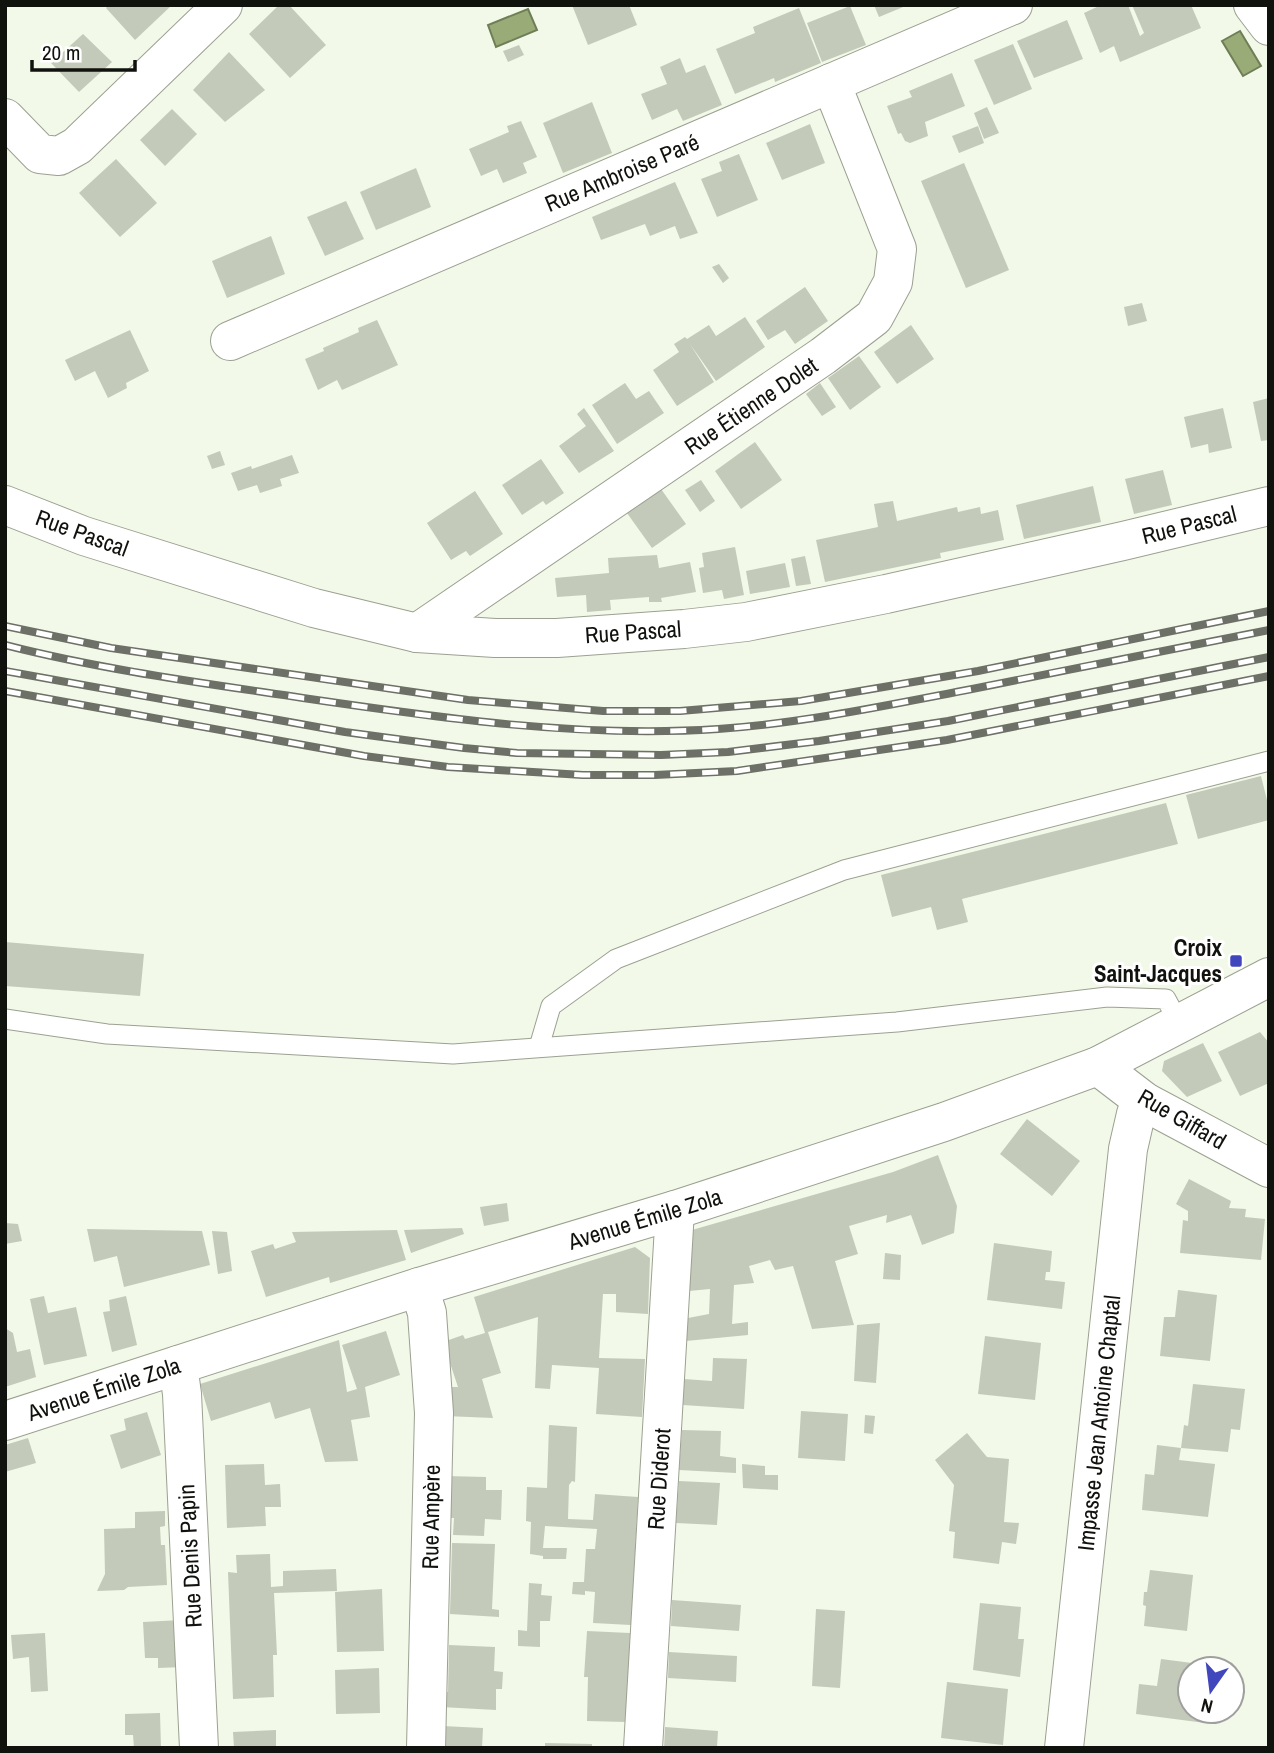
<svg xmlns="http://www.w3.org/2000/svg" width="1274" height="1753" font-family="'Archivo Narrow',sans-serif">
<rect width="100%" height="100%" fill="#f2f9e8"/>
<!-- water -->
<g fill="#99ac77" stroke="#707e57" stroke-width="2">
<polygon points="528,9 537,30 496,47 488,25"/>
<polygon points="1240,31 1261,66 1243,76 1222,41"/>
</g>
<!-- building -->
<g fill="#c4cab9">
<polygon points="108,5 172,5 135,40 106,8"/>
<polygon points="279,5 289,5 326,45 290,78 249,34"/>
<polygon points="572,5 629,5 637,25 588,45"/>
<polygon points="874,5 908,5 879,17"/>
<polygon points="1101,5 1128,5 1140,36 1144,33 1132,5 1191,5 1201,28 1120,62 1114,46 1100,53 1084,13"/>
<polygon points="850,6 866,45 822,62 807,23"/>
<polygon points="799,8 821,63 775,82 774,78 735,94 716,49 755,33 753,27"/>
<polygon points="1067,20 1083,59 1034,78 1017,41"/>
<polygon points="83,34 112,62 79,92 51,63"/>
<polygon points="1013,44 1032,89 994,105 974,60"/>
<polygon points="519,45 524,55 508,62 503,51"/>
<polygon points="229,52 265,90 225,122 193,90"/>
<polygon points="680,58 686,73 705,65 722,105 683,121 677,109 652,120 641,94 667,84 660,67"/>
<polygon points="952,73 965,106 925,122 928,136 910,143 905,141 901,133 898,134 887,106 912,97 909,91"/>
<polygon points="592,102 612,153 563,173 543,123"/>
<polygon points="987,107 999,133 984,139 974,113"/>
<polygon points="172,109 197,134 165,166 140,140"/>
<polygon points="521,121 537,157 523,163 527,173 503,183 497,169 481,176 469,149 509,132 507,126"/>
<polygon points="810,124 825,163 782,180 766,143"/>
<polygon points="978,126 984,143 959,153 952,136"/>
<polygon points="739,154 758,200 717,217 701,179 722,171 719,162"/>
<polygon points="116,159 157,203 120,237 79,193"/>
<polygon points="964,163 1009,270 966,288 921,181"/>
<polygon points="416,168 431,207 376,230 360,192"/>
<polygon points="675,182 698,233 680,239 675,226 650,236 645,224 601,240 592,217"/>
<polygon points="346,201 364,239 325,256 307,217"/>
<polygon points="271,236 285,274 227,298 212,261"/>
<polygon points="719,264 729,278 723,283 712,267"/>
<polygon points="805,287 828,321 795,344 785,330 768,340 756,321"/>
<polygon points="1142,303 1147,321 1128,326 1124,307"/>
<polygon points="745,317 765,347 716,381 690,344 714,382 677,406 653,370 679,352 674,344 685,337 687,339 709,325 716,336"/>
<polygon points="377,320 398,365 342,390 337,380 318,390 305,359 324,351 323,348 359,332 358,328"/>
<polygon points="911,325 934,359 897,384 874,352"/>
<polygon points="130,330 149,371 126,383 127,388 108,398 95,371 75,381 65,360"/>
<polygon points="859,356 881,387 850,410 828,378"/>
<polygon points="625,383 636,399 649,391 664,413 617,444 592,405"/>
<polygon points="820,383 836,407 822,416 806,394"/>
<polygon points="1269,398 1269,440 1261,441 1253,402"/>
<polygon points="584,408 614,451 579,473 559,446 586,426 577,414"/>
<polygon points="1223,408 1232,448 1209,453 1208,444 1191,448 1184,417"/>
<polygon points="755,442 782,480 741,509 715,471"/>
<polygon points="220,451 225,465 212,469 207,456"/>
<polygon points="292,455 299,473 280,479 282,486 260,493 257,485 238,491 231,473 251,466 252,469"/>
<polygon points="541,459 564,493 546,505 543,501 522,515 502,485"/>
<polygon points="1163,470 1172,505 1134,514 1125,479"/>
<polygon points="701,480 715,501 700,512 685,490"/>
<polygon points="1093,486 1101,522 1024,539 1016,505"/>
<polygon points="661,489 686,524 652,548 627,513"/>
<polygon points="475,491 503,534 470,556 466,551 451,560 427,523"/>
<polygon points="893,501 897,521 957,507 958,512 980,507 981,514 998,510 1004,540 940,553 941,558 825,582 816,540 878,527 874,504"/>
<polygon points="735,547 744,595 724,599 722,590 703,593 699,568 704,567 702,553"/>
<polygon points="657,555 659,568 690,562 696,592 661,598 662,602 649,602 649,597 610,600 611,610 587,612 586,595 557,597 555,578 609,573 608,558"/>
<polygon points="805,556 811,584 796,586 791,559"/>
<polygon points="785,563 790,587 750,594 746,571"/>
<polygon points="1261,776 1269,808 1269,820 1198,839 1186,795"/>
<polygon points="1166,803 1178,844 962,899 968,922 937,930 931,907 892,917 881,875"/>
<polygon points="5,942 144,954 140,996 5,986"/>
<polygon points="1260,1032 1269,1043 1269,1083 1240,1096 1218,1052"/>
<polygon points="1203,1043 1222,1081 1187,1097 1162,1071 1164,1061"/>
<polygon points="1027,1119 1080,1161 1052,1196 1000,1154"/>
<polygon points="938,1155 957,1206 954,1233 922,1245 911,1215 886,1223 887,1215 849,1226 858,1254 835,1261 854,1325 812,1329 793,1266 775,1270 770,1260 749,1266 754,1283 734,1285 732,1324 748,1322 748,1335 686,1341 688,1318 709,1314 710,1289 689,1291 692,1230 893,1172"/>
<polygon points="1189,1179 1231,1201 1229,1208 1246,1209 1245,1217 1265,1219 1261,1260 1180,1253 1183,1220 1188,1221 1188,1211 1176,1204"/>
<polygon points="507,1203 509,1221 484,1226 480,1207"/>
<polygon points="5,1223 18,1224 22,1241 5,1244"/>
<polygon points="462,1228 464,1234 411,1253 404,1230"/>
<polygon points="87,1229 202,1231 210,1265 124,1287 117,1256 94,1262"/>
<polygon points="397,1230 406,1260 330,1283 329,1277 266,1297 251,1251 273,1244 275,1249 296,1242 292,1232"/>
<polygon points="212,1231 227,1232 232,1271 218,1274"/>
<polygon points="994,1243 1052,1251 1050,1272 1046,1272 1045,1280 1065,1282 1062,1309 987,1300"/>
<polygon points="635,1247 650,1258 648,1314 616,1312 616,1294 603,1294 599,1358 645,1359 642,1417 596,1414 599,1368 552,1365 550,1389 535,1388 538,1317 488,1332 501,1373 482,1379 493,1418 445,1416 445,1387 458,1387 443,1342 463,1335 465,1339 485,1333 474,1297"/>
<polygon points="885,1253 901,1255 900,1280 883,1279"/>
<polygon points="1178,1290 1217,1295 1210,1361 1160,1356 1164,1317 1175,1317"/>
<polygon points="44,1296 48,1313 76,1307 87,1356 44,1365 30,1299"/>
<polygon points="126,1296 137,1345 112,1352 103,1312 110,1311 109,1300"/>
<polygon points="880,1323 876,1383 854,1381 857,1325"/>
<polygon points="5,1328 13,1333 17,1352 30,1349 36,1377 5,1387"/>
<polygon points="386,1331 400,1375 365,1387 370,1417 351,1420 358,1461 325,1462 310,1408 275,1419 270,1402 211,1421 200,1384 339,1340 347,1392 357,1389 342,1345"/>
<polygon points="985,1336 1041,1343 1035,1400 978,1394"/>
<polygon points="713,1358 747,1359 744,1409 683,1405 684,1379 712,1381"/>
<polygon points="1193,1384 1245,1389 1240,1430 1231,1429 1228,1452 1181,1448 1184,1425 1188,1426"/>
<polygon points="801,1411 848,1414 845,1461 798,1458"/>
<polygon points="147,1412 161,1455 121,1469 110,1435 126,1430 124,1419"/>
<polygon points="865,1415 875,1416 873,1434 864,1433"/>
<polygon points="549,1425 577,1427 575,1482 572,1481 569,1485 568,1519 593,1520 595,1494 638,1497 631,1625 593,1623 595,1592 585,1591 585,1595 572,1594 573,1582 584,1582 586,1549 595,1549 597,1529 545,1526 543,1548 567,1548 566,1559 543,1559 543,1556 530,1554 531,1522 526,1521 527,1487 547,1488"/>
<polygon points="682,1430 721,1431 720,1456 736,1458 736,1473 679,1470"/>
<polygon points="967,1433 987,1457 1009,1459 1004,1522 1019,1523 1016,1544 1002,1542 999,1564 953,1558 955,1532 949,1531 954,1485 935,1460"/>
<polygon points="28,1438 36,1463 5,1472 5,1445"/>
<polygon points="1157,1445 1181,1448 1179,1460 1215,1464 1208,1517 1142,1510 1145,1474 1154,1475"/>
<polygon points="264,1464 265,1485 280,1484 281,1507 265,1507 266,1526 227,1528 225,1465"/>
<polygon points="742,1464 765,1466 765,1475 778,1475 778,1490 743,1488"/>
<polygon points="445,1476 486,1477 486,1490 502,1490 501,1520 485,1519 484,1536 453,1535 454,1518 444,1518"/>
<polygon points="679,1481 720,1483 717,1525 676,1523"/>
<polygon points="165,1511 165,1526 160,1527 161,1545 165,1545 167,1585 128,1587 124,1590 97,1591 105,1574 104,1529 135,1528 135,1512"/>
<polygon points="452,1543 495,1544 492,1609 499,1610 499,1617 450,1614"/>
<polygon points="270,1554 271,1587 283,1586 283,1571 336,1569 337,1591 274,1593 277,1655 273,1655 274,1697 233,1699 228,1572 237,1573 236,1555"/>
<polygon points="1150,1570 1193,1575 1187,1631 1144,1626 1146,1606 1143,1605 1144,1592 1147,1592"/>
<polygon points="529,1583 542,1584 541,1595 552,1596 550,1621 540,1621 540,1647 518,1646 518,1630 527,1631"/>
<polygon points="382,1589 384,1651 337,1652 335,1592"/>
<polygon points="672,1600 741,1605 739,1631 671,1626"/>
<polygon points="980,1603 1021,1607 1018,1639 1024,1639 1020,1677 973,1670"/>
<polygon points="816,1609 845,1611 840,1688 812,1686"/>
<polygon points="181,1620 183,1667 158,1668 158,1658 145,1658 143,1622"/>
<polygon points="587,1631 630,1633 626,1722 587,1721 588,1677 584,1677"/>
<polygon points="45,1633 48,1691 31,1692 29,1657 13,1659 11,1635"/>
<polygon points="449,1645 495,1647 494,1671 503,1672 502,1689 496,1689 496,1710 441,1707 442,1691 448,1692"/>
<polygon points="669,1652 737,1656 736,1682 668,1678"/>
<polygon points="1161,1659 1223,1667 1190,1669 1190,1711 1206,1711 1205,1723 1136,1714 1139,1684 1157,1686"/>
<polygon points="379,1668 380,1713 336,1714 335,1670"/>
<polygon points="947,1682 1008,1689 1003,1745 941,1738"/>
<polygon points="160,1713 161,1748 134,1748 133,1735 125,1735 125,1714"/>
<polygon points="442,1726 483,1728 482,1748 441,1748"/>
<polygon points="665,1727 718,1731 717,1747 664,1748"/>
<polygon points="276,1730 276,1748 234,1748 233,1732"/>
<polygon points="545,1743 592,1744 592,1748 545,1748"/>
</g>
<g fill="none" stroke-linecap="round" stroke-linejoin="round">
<!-- lane casing -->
<g stroke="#9ba191" stroke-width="21">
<g id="lane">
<polyline points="5,1019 107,1034 453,1054 897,1022 1107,997 1166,999 1179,1023"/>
<polyline points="539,1047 551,1006 616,959 844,870 1269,761"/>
</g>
</g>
<!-- street casing -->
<g stroke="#9ba191" stroke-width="40">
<g id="street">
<polyline points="1253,5 1269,26"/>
<polyline points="5,118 40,154 59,156 77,146 223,5"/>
<polyline points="230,341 1013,5"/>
<polyline points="417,633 823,356 874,317 893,282 897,249 831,83"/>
<polyline points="1098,1066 1145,1102 1269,1168"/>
<polyline points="419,1287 427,1313 434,1413 426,1748"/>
<polyline points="178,1365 182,1394 199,1748"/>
<polyline points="643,1748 675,1210"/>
<polyline points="1064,1748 1128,1149 1136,1114 1145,1102"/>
</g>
</g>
<!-- secondary casing -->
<g stroke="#9ba191" stroke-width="40">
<g id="secondary">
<polyline points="5,505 84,536 314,608 417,633 495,638 557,638 684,629 746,622 886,594 1123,541 1269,506"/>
<polyline points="5,1421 419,1287 675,1210 944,1122 1098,1066 1269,977"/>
</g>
</g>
<!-- lane -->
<use href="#lane" stroke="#fff" stroke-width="19"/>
<!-- street -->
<use href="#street" stroke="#fff" stroke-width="38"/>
<!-- secondary -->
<use href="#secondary" stroke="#fff" stroke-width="38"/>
<!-- rail casing -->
<g stroke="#6c7066" stroke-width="8">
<g id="rail">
<polyline points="5,626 111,648 468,700 603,711 680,711 801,701 978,671 1269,611"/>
<path d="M5 645C103 670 203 683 303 698 440 718 579 738 718 729 804 723 888 705 972 689 1071 669 1170 650 1269 630"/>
<polyline points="5,671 345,732 464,748 517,753 661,755 728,752 819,741 948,721 1269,657"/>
<polyline points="5,691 364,756 448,767 583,775 655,775 737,771 947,740 1269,676"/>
</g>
</g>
<!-- rail -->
<use href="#rail" stroke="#fff" stroke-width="5" stroke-dasharray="16" stroke-linecap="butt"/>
</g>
<!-- markers -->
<rect fill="#4047bc" stroke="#fff" stroke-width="2.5" x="1229" y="954" width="14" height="14" rx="3.5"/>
<g text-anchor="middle" stroke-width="6" stroke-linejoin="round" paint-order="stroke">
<!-- street labels -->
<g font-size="23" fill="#10120d" stroke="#fff">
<text transform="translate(622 173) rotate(-23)" y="8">Rue Ambroise Paré</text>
<text transform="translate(751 406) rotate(-34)" y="8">Rue Étienne Dolet</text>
<text transform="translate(1189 525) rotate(-14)" y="8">Rue Pascal</text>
<text transform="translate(82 533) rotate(20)" y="8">Rue Pascal</text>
<text transform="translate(633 632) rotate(-4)" y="8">Rue Pascal</text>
<text transform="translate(1182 1119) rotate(30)" y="8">Rue Giffard</text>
<text transform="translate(645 1219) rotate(-17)" y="8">Avenue Émile Zola</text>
<text transform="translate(104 1389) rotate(-18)" y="8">Avenue Émile Zola</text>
<text transform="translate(1099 1423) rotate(-84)" y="8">Impasse Jean Antoine Chaptal</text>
<text transform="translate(659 1479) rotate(-86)" y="8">Rue Diderot</text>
<text transform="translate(431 1517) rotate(-89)" y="8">Rue Ampère</text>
<text transform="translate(190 1556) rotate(-93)" y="8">Rue Denis Papin</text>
</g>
<!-- poi labels -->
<g font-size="23" font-weight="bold" fill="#10120d" stroke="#fff" text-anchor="end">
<text x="1222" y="956">Croix<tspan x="1222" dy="26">Saint-Jacques</tspan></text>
</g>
</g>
<!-- border -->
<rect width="1274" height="1753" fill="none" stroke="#10120d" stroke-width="14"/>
<!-- north arrow -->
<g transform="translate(1211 1690) rotate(194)"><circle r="33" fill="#ffffff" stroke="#9fa09e" stroke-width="2"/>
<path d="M0-5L12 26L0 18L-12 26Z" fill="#4047bc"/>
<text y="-10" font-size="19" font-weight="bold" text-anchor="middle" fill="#10120d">N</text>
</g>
<!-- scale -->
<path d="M32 60v10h103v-10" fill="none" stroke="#10120d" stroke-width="3.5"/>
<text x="42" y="60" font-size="21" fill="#10120d" stroke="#ffffff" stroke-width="5" paint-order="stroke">20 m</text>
</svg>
